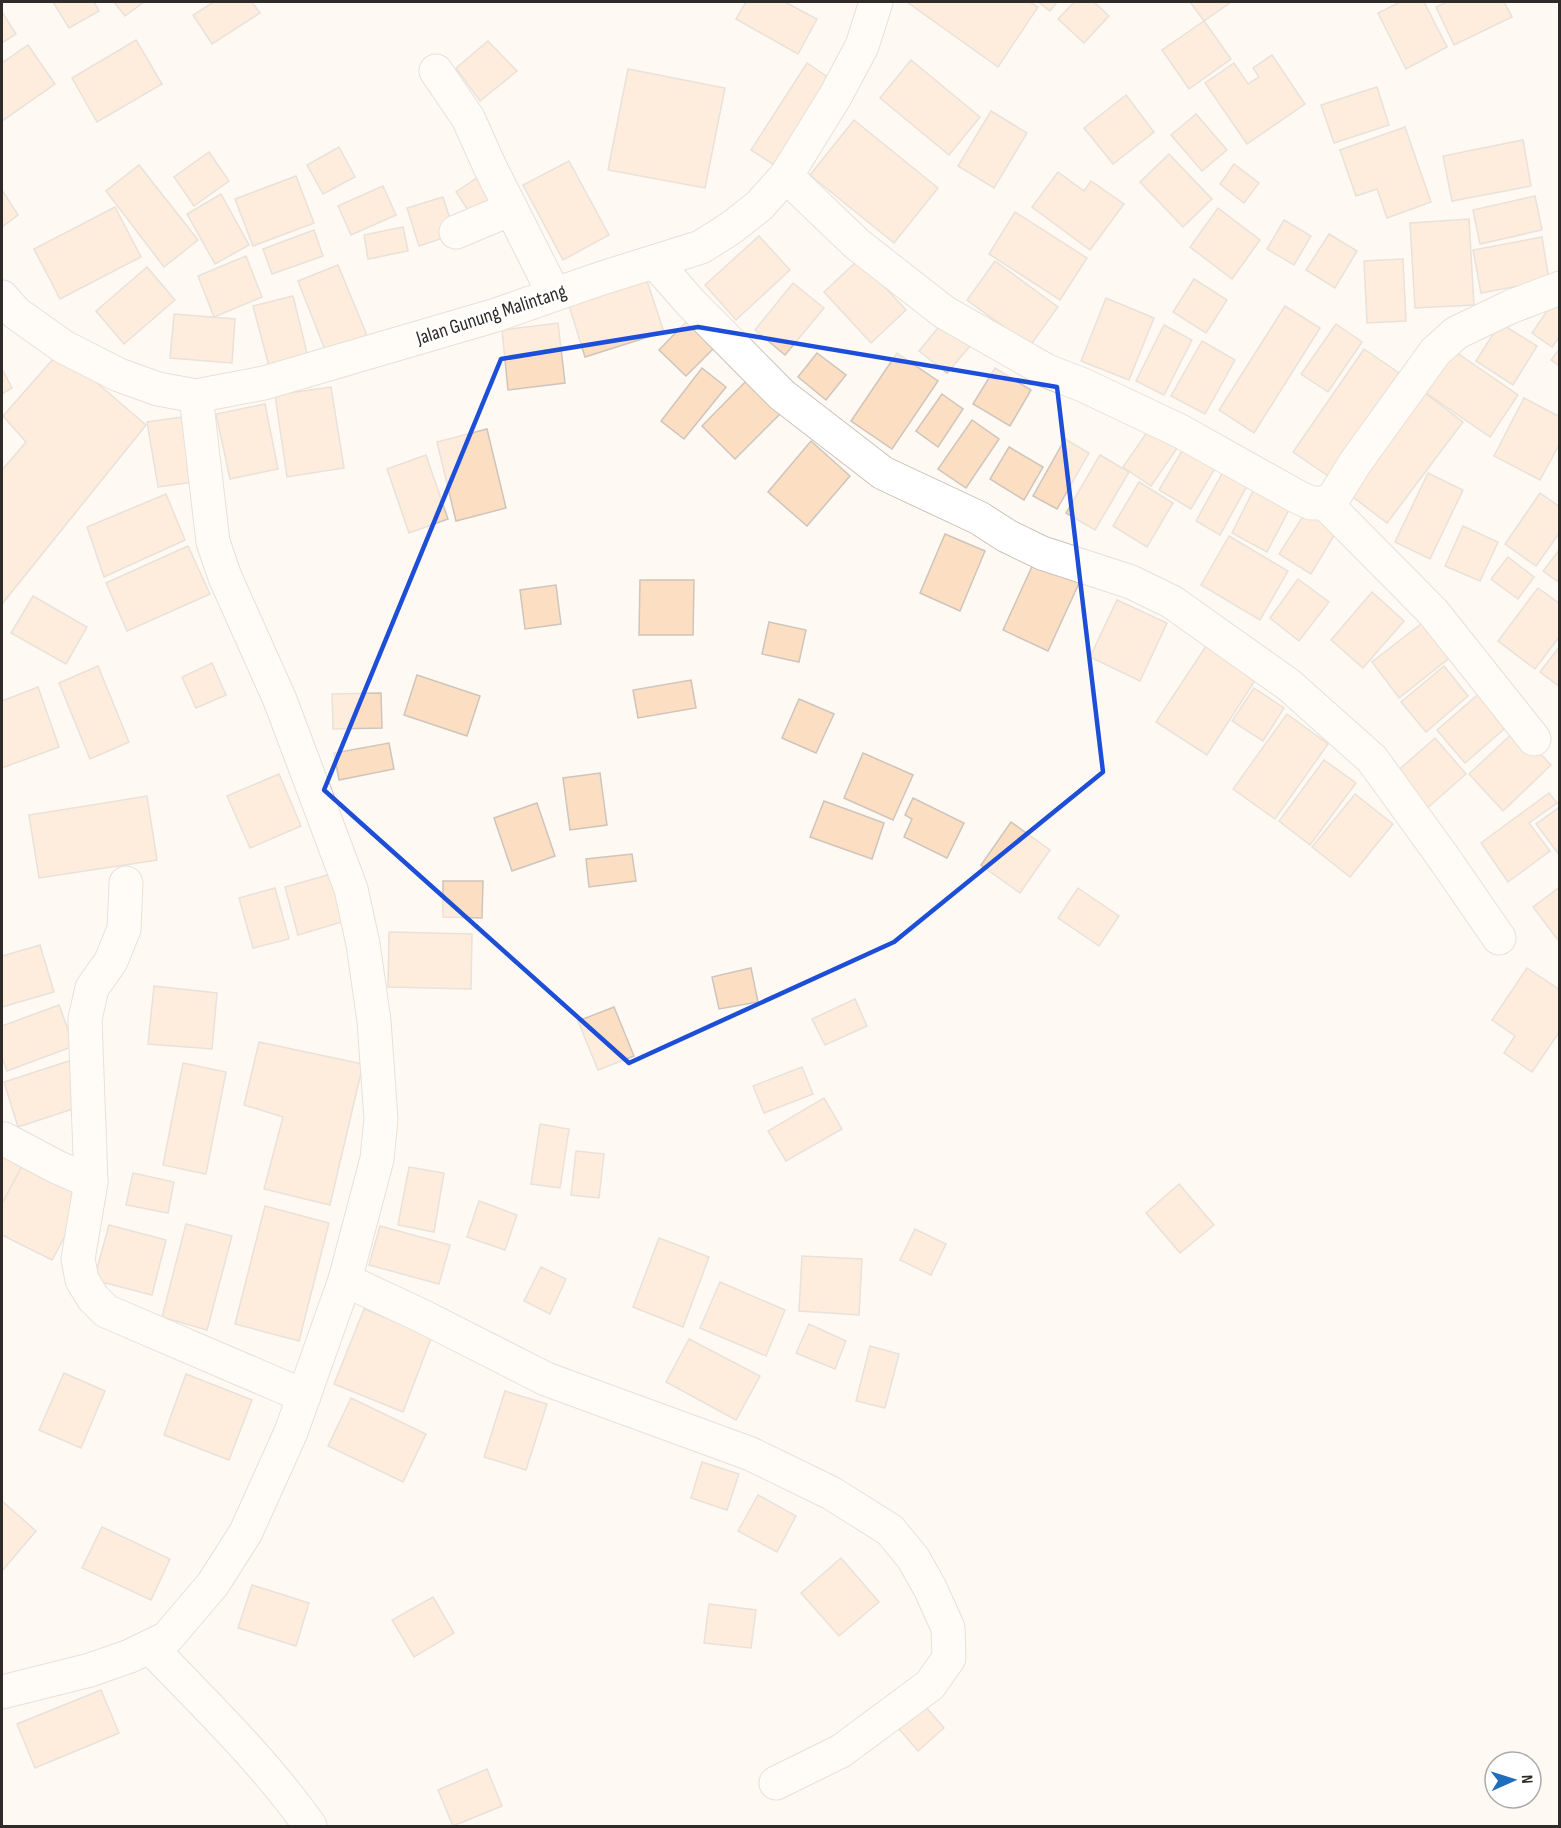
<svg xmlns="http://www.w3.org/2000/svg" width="1561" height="1828" font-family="'Sofia Sans Condensed',sans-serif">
<rect width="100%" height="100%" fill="#fff9f3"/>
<!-- building -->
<g fill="#fcdec3" stroke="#cec5bc" stroke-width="1.5">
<polygon points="53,2 94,2 99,11 69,28"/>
<polygon points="114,2 144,2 125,16"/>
<polygon points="214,2 252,2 260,13 212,44 193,15"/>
<polygon points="746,2 785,2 817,19 798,54 736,19"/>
<polygon points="907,2 1030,2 1038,7 998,67"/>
<polygon points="1038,2 1057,2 1050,11"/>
<polygon points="1074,2 1094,2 1109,16 1084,43 1058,19"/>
<polygon points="1190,2 1231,2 1204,21"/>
<polygon points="1400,2 1424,2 1447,47 1406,69 1378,13"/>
<polygon points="1447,2 1504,2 1512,17 1454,45 1436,7"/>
<polygon points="2,12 16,34 2,43"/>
<polygon points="1204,21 1231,59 1189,89 1162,50"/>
<polygon points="136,40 162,84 97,122 72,78"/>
<polygon points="488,41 517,71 480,101 456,68"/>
<polygon points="28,45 55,84 2,121 2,63"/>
<polygon points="1272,55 1305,104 1247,144 1205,83 1234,63 1248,84 1259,77 1253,68"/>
<polygon points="911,60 980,117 949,155 880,98"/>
<polygon points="807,63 829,78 774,165 751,150"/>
<polygon points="628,69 725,88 705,188 608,170"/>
<polygon points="1377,87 1389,125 1334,143 1321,105"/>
<polygon points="1126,95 1154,132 1113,164 1084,128"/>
<polygon points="991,111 1027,133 994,188 958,166"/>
<polygon points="1196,114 1227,150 1202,171 1171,135"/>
<polygon points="854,120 938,188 894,243 810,175"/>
<polygon points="1405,127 1431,202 1387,218 1377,189 1356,196 1340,150"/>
<polygon points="1523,140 1531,186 1452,201 1443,156"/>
<polygon points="339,147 355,177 323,194 307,165"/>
<polygon points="209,152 229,181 194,206 174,177"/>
<polygon points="1169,154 1212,199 1183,227 1140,182"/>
<polygon points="569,161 609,235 563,260 523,185"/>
<polygon points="1234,164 1259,183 1244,203 1220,184"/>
<polygon points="139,165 198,240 164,267 106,191"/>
<polygon points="1058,172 1084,191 1091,181 1124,204 1090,250 1032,207"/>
<polygon points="484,173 502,200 474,219 456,192"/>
<polygon points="296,176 314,223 253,246 235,199"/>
<polygon points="383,186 396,215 351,235 338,206"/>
<polygon points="2,190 18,215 2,227"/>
<polygon points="221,194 249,245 215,264 187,214"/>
<polygon points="1535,196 1542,230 1480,244 1473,210"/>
<polygon points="443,197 455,234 419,246 407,208"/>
<polygon points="115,207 141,257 60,299 34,249"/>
<polygon points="1218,208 1260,240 1232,279 1190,247"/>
<polygon points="1015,212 1087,258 1060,300 989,254"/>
<polygon points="1469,219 1474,305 1415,308 1410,223"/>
<polygon points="1284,220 1311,236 1294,265 1267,249"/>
<polygon points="403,227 408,251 368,259 364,235"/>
<polygon points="314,230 323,256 272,274 263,249"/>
<polygon points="1329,234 1357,251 1335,288 1306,270"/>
<polygon points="759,236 790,270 736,320 705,285"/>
<polygon points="1542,237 1549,280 1481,293 1473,250"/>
<polygon points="246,256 262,297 214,317 198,276"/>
<polygon points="859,259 906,310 871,343 824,292"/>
<polygon points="1403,259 1406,321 1367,323 1364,261"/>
<polygon points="995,261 1058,307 1030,346 967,300"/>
<polygon points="338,265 368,338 327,355 298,281"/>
<polygon points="147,267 175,300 124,344 96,311"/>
<polygon points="645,275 664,332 585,357 567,299"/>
<polygon points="1194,279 1227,300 1206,333 1173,312"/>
<polygon points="793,283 824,308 785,355 755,330"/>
<polygon points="293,296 309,361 270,370 253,306"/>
<polygon points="1106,298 1154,318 1129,380 1081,361"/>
<polygon points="1553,302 1560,307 1560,336 1552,347 1532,333"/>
<polygon points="1285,306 1320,328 1254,433 1219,410"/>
<polygon points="174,314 235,319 232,363 170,358"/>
<polygon points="691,317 718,344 686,376 659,350"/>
<polygon points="558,323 565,383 508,390 502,330"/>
<polygon points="942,323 970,346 947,373 919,351"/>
<polygon points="1500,323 1537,346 1513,385 1476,361"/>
<polygon points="1336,324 1362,342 1328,392 1301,374"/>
<polygon points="1164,325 1192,340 1164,395 1136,381"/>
<polygon points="1202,341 1235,360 1205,414 1171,396"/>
<polygon points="1450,348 1518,395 1490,437 1422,390"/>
<polygon points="1560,348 1560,366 1551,360"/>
<polygon points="1364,349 1399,373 1328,476 1293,452"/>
<polygon points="60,351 146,425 2,604 2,470 26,442 3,416"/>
<polygon points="817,353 846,375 826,400 798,377"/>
<polygon points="897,353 938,381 892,449 851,421"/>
<polygon points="702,368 726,387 684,439 661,421"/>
<polygon points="995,368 1031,390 1010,426 973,404"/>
<polygon points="2,369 12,388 2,394"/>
<polygon points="750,377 784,410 735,459 702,426"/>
<polygon points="331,387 344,468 287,477 275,395"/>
<polygon points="1421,390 1463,422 1387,523 1345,491"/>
<polygon points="942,394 963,409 938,447 916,431"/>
<polygon points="1524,398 1560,417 1560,443 1540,480 1494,456"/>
<polygon points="265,404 278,469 230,479 216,414"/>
<polygon points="189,416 200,481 158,487 147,422"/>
<polygon points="972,420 999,439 966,488 938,469"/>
<polygon points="1150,428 1178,447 1151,486 1123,467"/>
<polygon points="487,429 506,508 456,521 437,442"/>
<polygon points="1065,439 1089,453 1057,509 1033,496"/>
<polygon points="811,441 850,476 807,526 768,492"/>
<polygon points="1186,444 1218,463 1191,509 1159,490"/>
<polygon points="1009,447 1043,467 1024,500 990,479"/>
<polygon points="426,455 448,519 409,533 387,469"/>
<polygon points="1100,455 1129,472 1095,530 1066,513"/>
<polygon points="1223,472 1247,486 1220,535 1196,521"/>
<polygon points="1428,473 1463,490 1430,559 1395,542"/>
<polygon points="1139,482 1173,503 1147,547 1113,526"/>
<polygon points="1257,483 1293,502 1267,552 1232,533"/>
<polygon points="1540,493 1560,507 1560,532 1536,566 1505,544"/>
<polygon points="166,494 185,540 104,577 87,527"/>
<polygon points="1307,510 1338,529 1311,574 1279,554"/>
<polygon points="1463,526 1498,542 1480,581 1445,566"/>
<polygon points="945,534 985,551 960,611 920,593"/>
<polygon points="1229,536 1288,571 1260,620 1201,585"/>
<polygon points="188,546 210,594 127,631 106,583"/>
<polygon points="1560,549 1560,583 1543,571"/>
<polygon points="1508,557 1534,577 1518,599 1491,579"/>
<polygon points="1035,560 1080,581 1048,651 1003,630"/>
<polygon points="1298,579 1329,602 1299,641 1270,618"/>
<polygon points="640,580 694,580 693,635 639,635"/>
<polygon points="556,585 561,624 525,629 520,590"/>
<polygon points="1538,588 1560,604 1560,636 1535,669 1498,641"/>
<polygon points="1372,592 1404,621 1363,668 1331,640"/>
<polygon points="33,596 87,627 66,664 11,633"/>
<polygon points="1117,600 1167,623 1140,681 1090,657"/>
<polygon points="1426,620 1453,655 1399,698 1372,662"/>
<polygon points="769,622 806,630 799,662 762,654"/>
<polygon points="1206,646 1256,679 1207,755 1156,722"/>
<polygon points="1560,646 1560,687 1540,672"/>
<polygon points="212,663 226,695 196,708 182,677"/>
<polygon points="98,666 129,742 90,759 59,683"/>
<polygon points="1444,666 1468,696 1426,732 1401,702"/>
<polygon points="417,675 480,696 467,736 404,715"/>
<polygon points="691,680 696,708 638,718 633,690"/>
<polygon points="38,687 59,747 2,768 2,701"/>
<polygon points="1254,688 1284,708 1263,741 1232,721"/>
<polygon points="1482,691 1510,724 1465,763 1437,730"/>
<polygon points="381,693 382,728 333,729 332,694"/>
<polygon points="799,699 834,714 816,753 782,738"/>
<polygon points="1287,714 1328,744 1275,819 1233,789"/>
<polygon points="1517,729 1551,765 1503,811 1469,774"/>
<polygon points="1435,738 1466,774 1425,810 1394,774"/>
<polygon points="389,743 394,769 339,780 334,753"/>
<polygon points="863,753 913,775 893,820 844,798"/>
<polygon points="1324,760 1356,783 1310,845 1279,821"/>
<polygon points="600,773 607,825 570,830 563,778"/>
<polygon points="279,774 301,826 250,848 227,796"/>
<polygon points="1549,793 1557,803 1529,823 1550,851 1508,882 1481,843"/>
<polygon points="1355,794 1393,824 1350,877 1312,847"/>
<polygon points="147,796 157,860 39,878 29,815"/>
<polygon points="913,798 964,823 947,858 904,837 912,819 905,815"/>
<polygon points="824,801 884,823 872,859 810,837"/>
<polygon points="537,803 555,856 512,871 494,818"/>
<polygon points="1560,807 1560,856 1536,824"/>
<polygon points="1011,822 1050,850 1020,893 981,865"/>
<polygon points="632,854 636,881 589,887 586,859"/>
<polygon points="342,871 355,918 298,935 285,887"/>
<polygon points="443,881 483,881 482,918 443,917"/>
<polygon points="1560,887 1560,938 1558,940 1533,907"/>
<polygon points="275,888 289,939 253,948 239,898"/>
<polygon points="1078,888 1119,916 1099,946 1058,918"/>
<polygon points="389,932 472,934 471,989 388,987"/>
<polygon points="40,945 54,992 2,1007 2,956"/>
<polygon points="751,968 758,1002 719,1009 712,977"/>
<polygon points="1527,968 1560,990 1560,1031 1532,1072 1504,1053 1515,1036 1492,1020"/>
<polygon points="154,986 217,993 212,1049 148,1044"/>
<polygon points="855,999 867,1026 825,1045 812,1019"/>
<polygon points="59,1005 74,1046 7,1071 2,1057 2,1026"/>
<polygon points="614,1007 634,1056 598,1070 578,1021"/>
<polygon points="259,1042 363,1064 330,1205 264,1189 283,1117 244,1105"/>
<polygon points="75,1059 88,1104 18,1127 4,1082"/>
<polygon points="183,1063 226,1072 206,1174 163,1165"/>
<polygon points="802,1067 813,1094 764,1113 753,1086"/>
<polygon points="824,1098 842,1129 786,1161 768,1131"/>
<polygon points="540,1124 569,1129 560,1188 531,1184"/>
<polygon points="576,1151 604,1154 599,1198 571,1195"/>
<polygon points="2,1154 22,1166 2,1204"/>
<polygon points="22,1166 86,1197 52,1260 2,1235 2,1204"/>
<polygon points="409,1167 444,1173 434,1232 398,1225"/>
<polygon points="133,1173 174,1182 168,1213 126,1205"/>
<polygon points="1179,1184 1214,1225 1180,1253 1146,1213"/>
<polygon points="479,1201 517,1215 505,1250 467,1237"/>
<polygon points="265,1206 329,1223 299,1341 235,1324"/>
<polygon points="186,1224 232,1236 207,1330 162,1317"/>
<polygon points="109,1225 166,1240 152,1295 94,1280"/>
<polygon points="380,1226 450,1245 439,1284 369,1265"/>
<polygon points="915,1229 946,1244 931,1275 900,1260"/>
<polygon points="659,1238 709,1257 683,1327 633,1307"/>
<polygon points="802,1256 862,1259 859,1315 799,1311"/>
<polygon points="541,1267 566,1279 550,1314 524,1301"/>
<polygon points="720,1282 785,1310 766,1356 700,1328"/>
<polygon points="364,1309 432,1336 403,1412 334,1384"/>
<polygon points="809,1324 846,1341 835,1369 796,1353"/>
<polygon points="689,1339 760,1376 736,1420 666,1382"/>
<polygon points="870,1346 899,1354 885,1408 856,1401"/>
<polygon points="64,1373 105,1391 81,1448 39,1430"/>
<polygon points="186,1374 252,1400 229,1460 164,1435"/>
<polygon points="505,1391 547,1404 526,1470 484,1457"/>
<polygon points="351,1398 426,1434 403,1482 328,1446"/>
<polygon points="702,1462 739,1474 727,1510 691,1498"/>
<polygon points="758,1495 796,1516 777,1552 738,1531"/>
<polygon points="2,1501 36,1531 2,1571"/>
<polygon points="102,1527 170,1559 151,1600 82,1568"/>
<polygon points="841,1558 879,1602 839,1636 801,1593"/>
<polygon points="252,1585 309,1603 296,1646 238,1628"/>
<polygon points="433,1597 454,1633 414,1657 392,1620"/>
<polygon points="709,1604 756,1610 751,1648 704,1643"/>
<polygon points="101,1690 119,1733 35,1768 17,1724"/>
<polygon points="925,1706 944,1728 918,1751 899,1729"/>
<polygon points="487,1769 502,1806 453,1826 438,1790"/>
</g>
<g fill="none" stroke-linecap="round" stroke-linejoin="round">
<!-- minor casing -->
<g stroke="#cbc2b9" stroke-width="35">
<g id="minor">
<polyline points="436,71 468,118 490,167 554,294"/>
<polyline points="786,176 857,244 944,312 1047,371 1083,385 1180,431 1296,496 1311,503 1325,503 1334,497 1355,463 1435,352 1456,333 1510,307 1560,288"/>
<polyline points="456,232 511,209"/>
<polyline points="655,262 690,302 782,395 883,473 979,518 1007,536 1042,553 1131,582 1172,602 1289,685 1372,759 1441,854 1499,938"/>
<polyline points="2,297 16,313 64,347 119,375 158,389 196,396 264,383 496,315 599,279 701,247 731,228 759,206 786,176 836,95 862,46 876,2"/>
<polyline points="1325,503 1433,612 1534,739"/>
<polyline points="126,883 124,929 111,961 92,988 85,1019 91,1182 78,1259 82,1280 93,1298 106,1311 304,1396"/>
<polyline points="4,1139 57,1167 91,1182"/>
<polyline points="345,1280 420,1315 546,1379 751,1454 831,1493 890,1530 913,1558 930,1588 948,1628 949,1658 930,1685 841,1751 776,1783"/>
<path d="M150 1647C206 1705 264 1761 310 1826"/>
<polyline points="2,1692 90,1670 130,1656 167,1638 213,1584 246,1532 291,1432 345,1280 377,1159 381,1119 374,1021 363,944 351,889 280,700 225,577 213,542 196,396"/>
</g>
</g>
<!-- minor -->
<use href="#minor" stroke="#fff" stroke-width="33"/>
</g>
<!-- marked area -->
<path d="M0 0H1561V1828H0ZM698 327 1057 387 1103 772 894 942 629 1063 324 790 501 359Z" fill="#fff9f3" fill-opacity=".55" fill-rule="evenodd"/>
<path fill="none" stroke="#1d4ed8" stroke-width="4.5" stroke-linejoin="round" d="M698 327 1057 387 1103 772 894 942 629 1063 324 790 501 359Z"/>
<g text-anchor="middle" stroke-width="4.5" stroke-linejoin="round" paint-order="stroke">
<!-- street labels -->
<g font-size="20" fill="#2f2b28" stroke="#fff">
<text transform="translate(491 314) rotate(-18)" y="7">Jalan Gunung Malintang</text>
</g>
</g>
<!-- border -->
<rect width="1561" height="1828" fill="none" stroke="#2f2b28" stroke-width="6"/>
<!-- north arrow -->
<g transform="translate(1513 1780) rotate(87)"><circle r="28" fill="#ffffff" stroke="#acaaa9" stroke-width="1.5"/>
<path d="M0-4.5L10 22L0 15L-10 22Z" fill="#1f6ebd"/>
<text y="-9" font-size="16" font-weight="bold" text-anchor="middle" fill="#2f2b28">N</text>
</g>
</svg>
